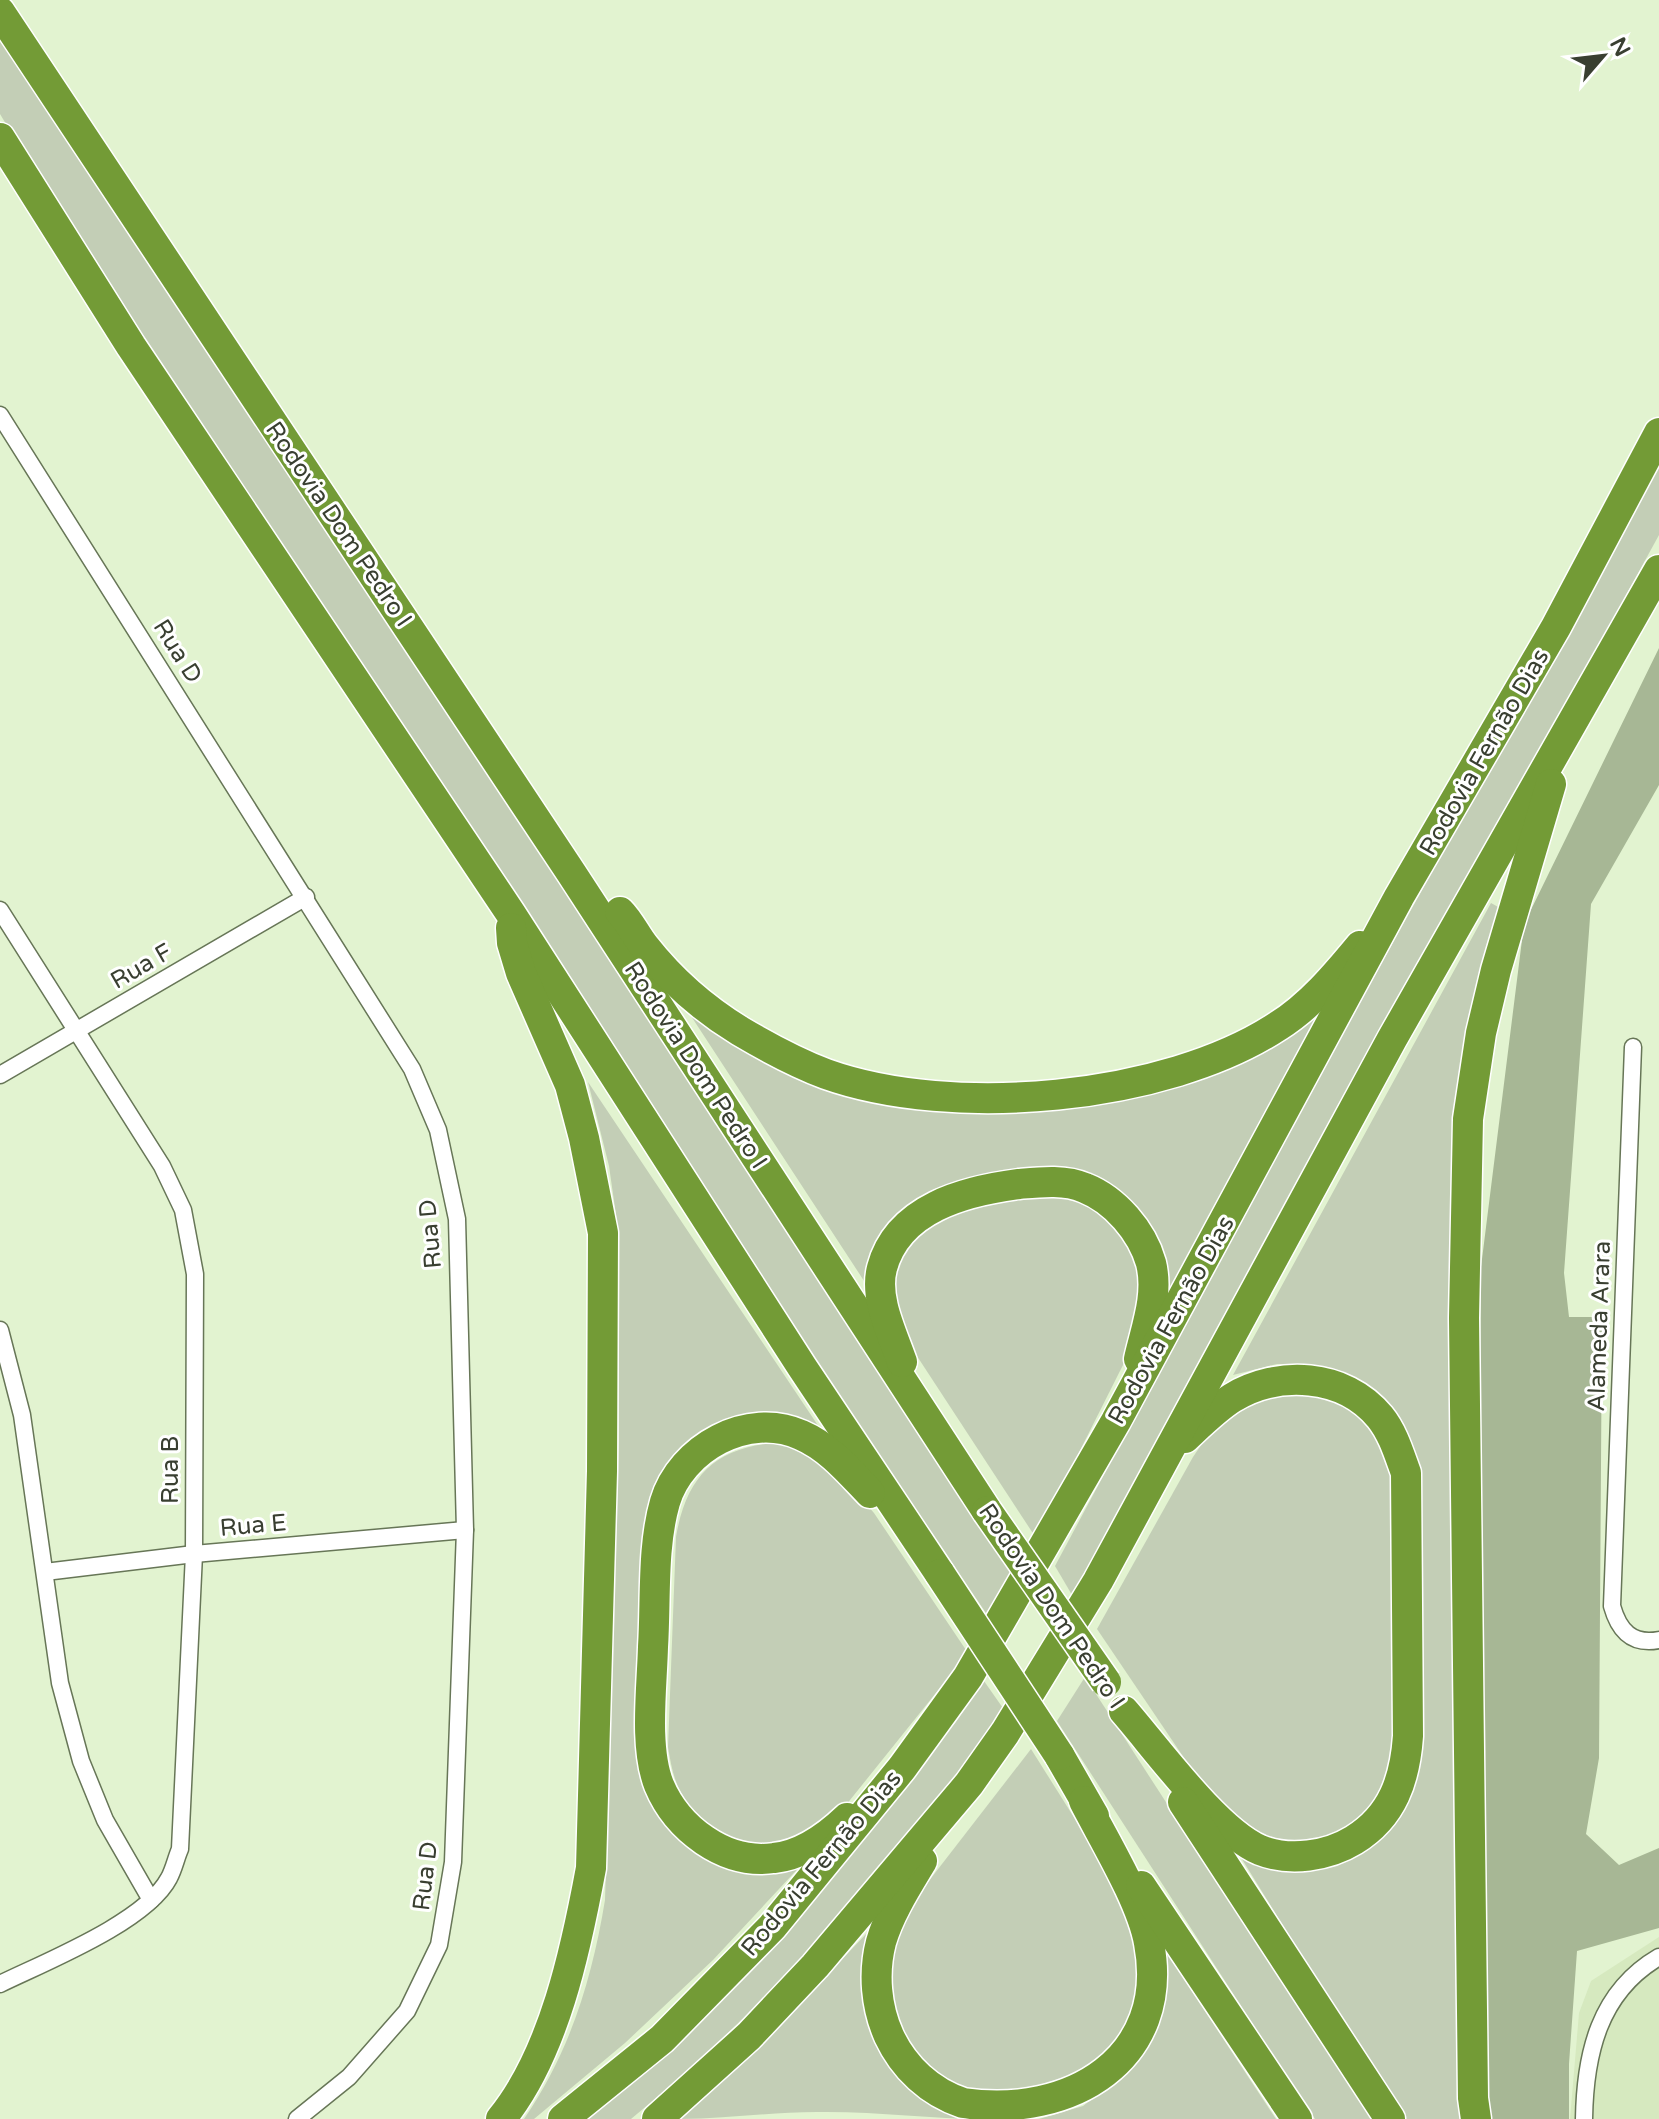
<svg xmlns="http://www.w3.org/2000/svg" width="1659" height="2119" font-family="'Varela Round',sans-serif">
<rect width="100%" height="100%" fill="#e2f3d0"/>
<!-- built -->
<polygon fill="#d6e9bf" points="1659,1937 1659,2119 1570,2119 1579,2013 1591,1981"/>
<!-- green -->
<g fill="#c3ceb6">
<polygon points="0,25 1018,1575 990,1619 625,1079 6,124 0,114"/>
<polygon points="1659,460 1659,535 1075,1600 1055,1566 1250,1202"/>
<polygon points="1491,903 1500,908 1472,1030 1468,2119 1403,2119 1240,1856 1278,1865 1402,1809 1415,1786 1419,1763 1415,1485 1339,1373 1310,1365 1277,1364 1233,1375"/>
<polygon points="676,993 811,1076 1082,1099 1325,1004 1164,1304 1158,1244 1041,1168 1002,1170 934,1189 915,1201 897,1219 868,1287"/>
<path d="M588 1082 819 1427 783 1419 750 1420 652 1500 668 1822 806 1860 713 1960 625 2043 534 2119H524C570 2052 592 1979 605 1900L619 1442V1269L616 1215 609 1166Z"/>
<polygon points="1001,1195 1068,1197 1094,1206 1130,1242 1146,1292 1126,1359 1036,1538 913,1350 891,1296 899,1249 916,1229"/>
<polygon points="1286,1389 1330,1393 1369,1419 1394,1471 1394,1761 1371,1811 1351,1828 1328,1839 1302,1845 1274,1841 1247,1829 1203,1786 1097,1629 1193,1457 1212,1429 1235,1409"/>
<path d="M785 1442 836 1470 874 1513 968 1653 846 1805C829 1820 798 1843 776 1845 741 1849 698 1824 682 1794 673 1779 671 1764 668 1747L676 1537C687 1472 719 1445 785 1442Z"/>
<polygon points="1085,1677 1371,2119 1315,2119 1298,2094 1057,1721"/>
<path d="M984 1681 1005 1711C897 1860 773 2002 631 2119H576L902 1768 955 1723Z"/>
<polygon points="1031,1749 1114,1881 1129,1914 1141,1978 1123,2045 1025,2102 939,2082 902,2036 889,1982 892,1955 900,1928 918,1895"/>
<path d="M878 1929 877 2034 986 2119C929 2119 874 2111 817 2112 771 2112 726 2119 680 2119L754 2052 867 1933Z"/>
<polygon points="1166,1952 1276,2119 1039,2119 1083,2106 1118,2079 1160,1960"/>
</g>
<!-- forest -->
<polygon fill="#a7b795" points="1659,648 1659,785 1591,904 1564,1273 1569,1317 1602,1317 1599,1758 1586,1834 1619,1865 1659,1848 1659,1928 1577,1951 1569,2064 1569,2119 1487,2119 1476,1907 1481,1267 1524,924"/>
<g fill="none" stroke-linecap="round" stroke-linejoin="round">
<!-- minor casing -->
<g stroke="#677657" stroke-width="19">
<g id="minor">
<polyline points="0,415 412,1069 438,1130 457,1219 465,1530 453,1862 439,1945 407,2011 349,2077 297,2119"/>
<path d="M0 910 162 1166 183 1210 195 1274 194 1554 180 1849C176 1858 174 1869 169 1878 146 1922 45 1962 0 1984"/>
<path d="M1633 1047 1612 1606C1619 1631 1632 1645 1659 1640"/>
<polyline points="0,1075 306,897"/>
<polyline points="0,1330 22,1415 60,1683 81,1761 105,1820 151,1900"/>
<polyline points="45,1572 194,1554 465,1530"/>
<path d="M1584 2119C1585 2054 1599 1992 1659 1957"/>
</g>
</g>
<!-- motorway casing -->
<g stroke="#fff" stroke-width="33">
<g id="motorway">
<polyline points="0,12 572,874 987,1511"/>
<polyline points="0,138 131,346 511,914 802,1367 940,1574"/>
<path d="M620 912C630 922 636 936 645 947 671 980 704 1009 740 1031 767 1047 797 1063 826 1074 952 1119 1166 1100 1278 1026 1310 1006 1336 975 1360 946"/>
<path d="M902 1362C892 1333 874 1298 882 1268 898 1208 965 1191 1019 1184 1040 1182 1065 1179 1085 1188 1115 1200 1142 1231 1151 1263 1159 1295 1146 1328 1139 1359"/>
<path d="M1124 1711C1157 1749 1216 1831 1260 1850 1290 1862 1328 1856 1354 1840 1393 1816 1405 1779 1408 1736L1406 1473C1399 1454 1393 1433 1380 1417 1344 1373 1278 1370 1232 1398 1215 1409 1200 1424 1185 1438"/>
<polyline points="1059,1755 1094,1816"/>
<polyline points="1183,1802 1390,2119"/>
<path d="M847 1818C827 1837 801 1855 774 1858 724 1865 677 1828 659 1785 644 1747 652 1687 653 1647 656 1600 652 1547 665 1502 681 1448 748 1411 801 1435 829 1447 849 1471 870 1493"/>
<path d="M922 1861C907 1886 889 1914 881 1942 873 1973 876 2007 889 2036 904 2068 930 2092 963 2103 1071 2119 1171 2058 1149 1943 1142 1902 1104 1840 1084 1801"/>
<polyline points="1141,1886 1297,2119"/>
<path d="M501 2119C554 2054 576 1949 591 1868L602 1471 603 1233 584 1138 570 1085 521 973 512 943 511 928"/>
<polyline points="563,2119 662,2039 772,1927 902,1768 968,1677 1116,1421 1399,897 1556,627 1659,433"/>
<polyline points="657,2119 749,2036 815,1966 969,1784 1005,1733 1098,1581 1392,1039 1659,570"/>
<polyline points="1476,2119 1473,2098 1464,1318 1468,1119 1481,1033 1496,970 1551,784"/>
</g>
</g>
<!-- minor -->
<use href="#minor" stroke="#fff" stroke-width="16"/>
<!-- motorway -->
<use href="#motorway" stroke="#739b36" stroke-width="30"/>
<!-- motorway-bridge casing -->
<g stroke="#fff" stroke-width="33" stroke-linecap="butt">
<g id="motorway-bridge">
<polyline points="987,1511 1106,1682"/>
<polyline points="940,1574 1059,1755"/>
</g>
</g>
<!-- motorway-bridge -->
<use href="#motorway-bridge" stroke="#739b36" stroke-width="30"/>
</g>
<g text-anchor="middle" stroke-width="6" stroke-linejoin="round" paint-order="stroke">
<!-- street labels -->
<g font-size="24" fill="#393f31" stroke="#fff">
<text transform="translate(339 524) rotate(56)" y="8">Rodovia Dom Pedro I</text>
<text transform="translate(178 651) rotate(58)" y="8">Rua D</text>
<text transform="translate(1484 752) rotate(-60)" y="8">Rodovia Fernão Dias</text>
<text transform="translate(141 966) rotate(-30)" y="8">Rua F</text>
<text transform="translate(696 1065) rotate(57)" y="8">Rodovia Dom Pedro I</text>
<text transform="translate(430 1234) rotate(-95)" y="8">Rua D</text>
<text transform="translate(1171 1320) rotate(-61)" y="8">Rodovia Fernão Dias</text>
<text transform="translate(1599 1326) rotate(-88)" y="8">Alameda Arara</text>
<text transform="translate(170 1470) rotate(-90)" y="8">Rua B</text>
<text transform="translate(253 1525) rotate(-5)" y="8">Rua E</text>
<text transform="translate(1052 1606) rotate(56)" y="8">Rodovia Dom Pedro I</text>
<text transform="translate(821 1863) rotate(-50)" y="8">Rodovia Fernão Dias</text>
<text transform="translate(425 1876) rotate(-83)" y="8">Rua D</text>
</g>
</g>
<!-- north arrow -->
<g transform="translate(1603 56) rotate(62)" stroke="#ffffff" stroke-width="6" paint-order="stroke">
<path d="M0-6L14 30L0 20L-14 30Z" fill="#393f31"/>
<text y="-12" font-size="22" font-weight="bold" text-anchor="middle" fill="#393f31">N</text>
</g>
</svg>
